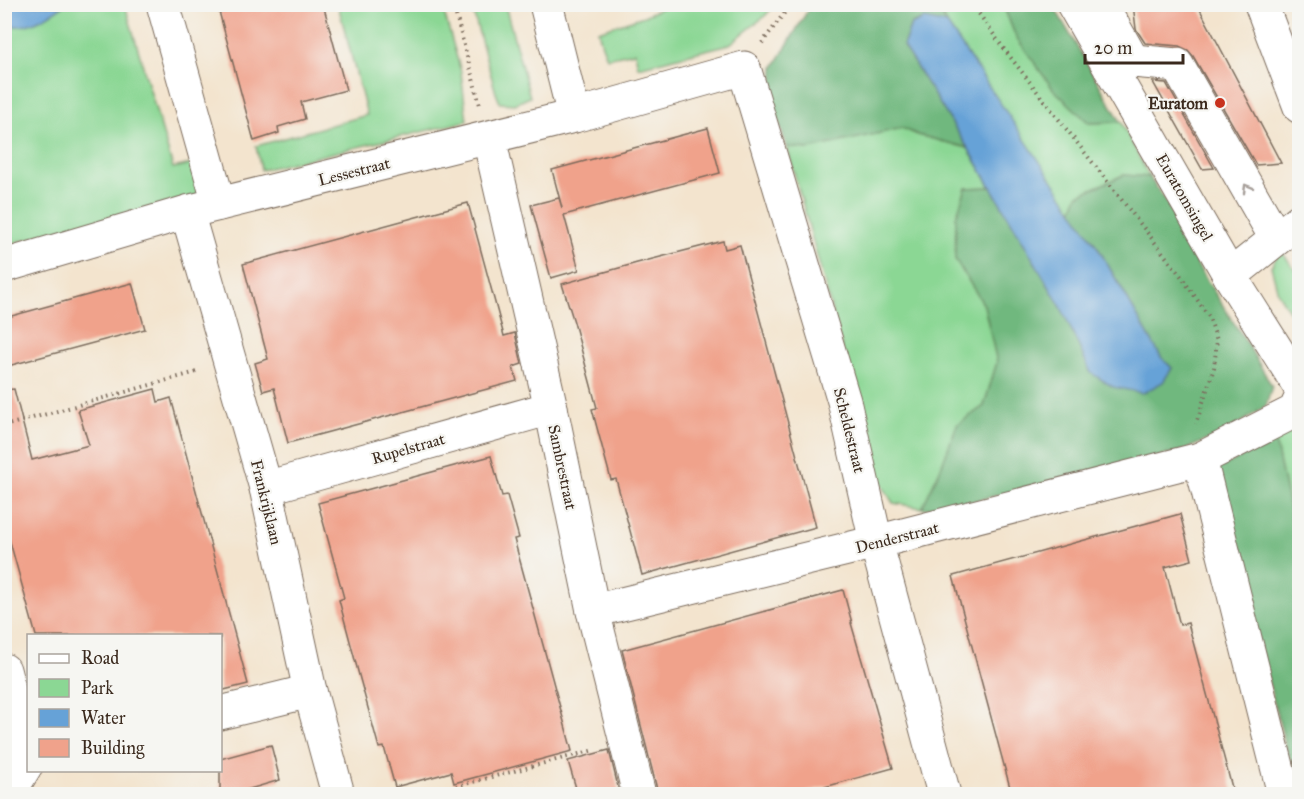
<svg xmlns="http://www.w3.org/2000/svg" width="1304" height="799" font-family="'IM FELL Great Primer',serif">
<rect width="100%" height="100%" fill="#f6f6f2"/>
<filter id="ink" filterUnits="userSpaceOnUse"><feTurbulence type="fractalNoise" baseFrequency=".0167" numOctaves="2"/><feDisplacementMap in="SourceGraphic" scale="12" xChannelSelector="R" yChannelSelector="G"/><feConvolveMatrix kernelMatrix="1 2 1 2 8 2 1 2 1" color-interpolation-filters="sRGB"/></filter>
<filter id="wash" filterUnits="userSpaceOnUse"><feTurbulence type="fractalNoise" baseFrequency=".008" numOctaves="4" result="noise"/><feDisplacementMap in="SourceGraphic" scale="24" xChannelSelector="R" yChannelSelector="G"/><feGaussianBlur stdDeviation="1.35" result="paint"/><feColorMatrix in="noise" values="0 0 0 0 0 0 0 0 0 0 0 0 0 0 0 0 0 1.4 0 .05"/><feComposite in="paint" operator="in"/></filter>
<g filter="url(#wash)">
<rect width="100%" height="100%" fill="#f3e4ce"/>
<!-- green -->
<g fill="#8bd794" stroke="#638059" stroke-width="1.5">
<polygon points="64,5 125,5 173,168 192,164 200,195 5,245 5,219 9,218 4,201 5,22 13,26"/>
<polygon points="338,5 442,5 461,72 467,121 261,170 256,146 367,115"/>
<polygon points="471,5 505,5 530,97 515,104 500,103 496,93"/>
<polygon points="668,5 668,4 775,5 765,16 730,44 638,67 635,52 607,58 602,45 598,31 644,16"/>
<polygon points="936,5 1003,5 1016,37 1089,123 1121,122 1149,177 1123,175 1078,195 1072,211 947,24"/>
<polygon points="902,128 918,135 968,148 991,187 966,188 955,259 984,305 997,362 984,406 957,425 940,470 922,508 893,503 878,478 787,147 809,149"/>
<polygon points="1281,251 1297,272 1299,273 1299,327 1278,293 1271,266"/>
<polygon points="1299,419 1299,555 1274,436"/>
</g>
<!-- forest -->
<g fill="#70b87e" stroke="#56714e" stroke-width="1.5">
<polygon points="811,5 936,5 947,24 924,19 911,24 903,46 968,148 918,135 902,128 809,149 787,147 772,102 774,67"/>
<polygon points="1003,5 1053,5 1121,122 1089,123 1053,89 1016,37"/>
<polygon points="1124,175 1149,177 1166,201 1197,265 1248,345 1272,386 1266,406 1230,430 1182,451 940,509 922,508 940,470 957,425 984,406 997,362 984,305 955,259 956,217 966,188 991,187 1061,307 1091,373 1172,368 1161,357 1098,248 1072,211 1078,195"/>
<polygon points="1274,436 1299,555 1299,777 1287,752 1213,470 1240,458"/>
</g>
<!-- water -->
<g fill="#66a2d7" stroke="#50667a" stroke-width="1.5">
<path d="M4 5 5 4 64 5C51 14 31 28 14 26 13 26 5 22 5 22Z"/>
<polygon points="924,19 947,24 1098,248 1161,357 1172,368 1163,382 1143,393 1113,387 1091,373 1061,307 973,156 903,46 911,25"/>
</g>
<g id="blocks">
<!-- building -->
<g fill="#f0a28b">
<polygon points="217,4 323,4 346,90 301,102 305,119 278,127 279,133 254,141"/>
<polygon points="1133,4 1197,4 1281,163 1256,165 1193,56 1188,50 1179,46 1145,43 1136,29"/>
<polygon points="1153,82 1166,83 1214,168 1202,169"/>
<polygon points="708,128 720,173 564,215 579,270 551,278 531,205 559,198 562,208 552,170"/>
<polygon points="468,203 504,336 515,333 522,364 513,367 517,381 288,443 274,388 263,391 255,363 268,359 243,264"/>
<polygon points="723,241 725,249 740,245 816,527 642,575 616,479 611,480 592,409 597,408 574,322 562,284 637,263"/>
<polygon points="132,283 145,329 4,367 4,318"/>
<polygon points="14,389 32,460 89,445 78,410 155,389 158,402 171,398 248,684 220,691 220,636 36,636 4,520 4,390"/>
<polygon points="491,456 502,496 507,495 519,538 514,539 572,751 454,783 451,772 395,787 384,747 379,748 360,679 339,600 344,598 318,503"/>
<polygon points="1180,514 1192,560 1165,567 1180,625 1188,623 1234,795 1012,795 953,576"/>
<polygon points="843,590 852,623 851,623 893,768 796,795 657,795 657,789 622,650"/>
<polygon points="271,745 280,780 229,795 220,795 220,759"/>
<polygon points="609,750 620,795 578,795 568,761"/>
</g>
</g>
</g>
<g filter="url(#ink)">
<use href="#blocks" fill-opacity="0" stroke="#7b6b5c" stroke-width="1.5"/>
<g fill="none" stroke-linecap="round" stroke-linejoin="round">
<!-- minor casing -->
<g stroke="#7b6b5c" stroke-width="35">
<g id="minor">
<polyline points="163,4 219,204"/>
<polyline points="546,4 574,116"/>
<polyline points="1073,4 1230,276 1300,387"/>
<polyline points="1101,4 1133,61"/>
<polyline points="1261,4 1300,107"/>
<polyline points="1108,63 1133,61 1177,65 1276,238"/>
<polyline points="489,138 551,408 593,611 639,794"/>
<polyline points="187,212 266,488 310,691 338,794"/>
<polyline points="4,266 187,212 574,116 744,68 844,401 876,542 944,794"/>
<polyline points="1230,276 1300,220"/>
<polyline points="1200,459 1284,794"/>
<polyline points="266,488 551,408"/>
<polyline points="593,611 876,542 1200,459 1295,411 1300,400"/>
<polyline points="4,670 28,762 11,790 12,794"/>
<polyline points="220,713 310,691"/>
</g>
</g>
<!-- path -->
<g stroke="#7b6b5c" stroke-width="4" stroke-dasharray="1.5 4.5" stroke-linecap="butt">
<polyline points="453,4 480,105"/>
<polyline points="972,4 1004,49 1181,276 1209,317 1217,340 1214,368 1196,424"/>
<polyline points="762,43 791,4"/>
<polyline points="4,426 200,371"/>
<polyline points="427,794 594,750"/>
</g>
<!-- minor -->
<use href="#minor" stroke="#fff" stroke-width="33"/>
</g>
<!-- one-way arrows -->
<defs><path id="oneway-chevron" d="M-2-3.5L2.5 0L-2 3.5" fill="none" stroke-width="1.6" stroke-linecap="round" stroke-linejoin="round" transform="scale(1.5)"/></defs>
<use stroke="#a79f9a" href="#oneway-chevron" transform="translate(1247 188) rotate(-120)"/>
</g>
<!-- markers -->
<circle fill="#c8321e" stroke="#f6f6f2" stroke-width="2" cx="1220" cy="103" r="6"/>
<g text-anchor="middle" stroke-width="4.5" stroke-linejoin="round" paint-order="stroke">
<!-- poi labels -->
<g font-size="16" font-weight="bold" fill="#3b2a1e" stroke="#f6f6f2" text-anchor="end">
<text x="1208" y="109">Euratom</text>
</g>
<!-- street labels -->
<g font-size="16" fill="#3b2a1e" stroke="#f6f6f2">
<text transform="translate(354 171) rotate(-14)" y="6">Lessestraat</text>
<text transform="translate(1185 197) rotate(60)" y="6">Euratomsingel</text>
<text transform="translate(850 430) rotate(76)" y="6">Scheldestraat</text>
<text transform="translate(408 448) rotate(-16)" y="6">Rupelstraat</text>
<text transform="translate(563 467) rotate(78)" y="6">Sambrestraat</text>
<text transform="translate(267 502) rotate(76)" y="6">Frankrijklaan</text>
<text transform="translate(897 537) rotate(-14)" y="6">Denderstraat</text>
</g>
</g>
<!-- margin -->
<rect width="1304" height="799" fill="none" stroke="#f6f6f2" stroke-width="24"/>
<!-- legend -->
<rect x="27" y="634" width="195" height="138" fill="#f6f6f2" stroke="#aba49d" stroke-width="1.5"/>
<rect x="39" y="654" width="30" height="9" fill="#ffffff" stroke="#aba49d" stroke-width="1.5"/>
<text x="81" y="664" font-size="18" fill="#3b2a1e">Road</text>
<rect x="39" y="679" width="30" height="18" fill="#8bd794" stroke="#aba49d" stroke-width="1.5"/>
<text x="81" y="694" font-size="18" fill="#3b2a1e">Park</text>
<rect x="39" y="709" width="30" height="18" fill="#66a2d7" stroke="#aba49d" stroke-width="1.5"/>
<text x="81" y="724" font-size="18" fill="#3b2a1e">Water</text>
<rect x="39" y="739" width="30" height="18" fill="#f0a28b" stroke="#aba49d" stroke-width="1.5"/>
<text x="81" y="754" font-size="18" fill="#3b2a1e">Building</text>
<!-- scale -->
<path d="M1085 54v9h98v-9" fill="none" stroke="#3b2a1e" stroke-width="3"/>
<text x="1094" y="54" font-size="18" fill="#3b2a1e" stroke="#f6f6f2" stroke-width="4.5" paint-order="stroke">20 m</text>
</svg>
